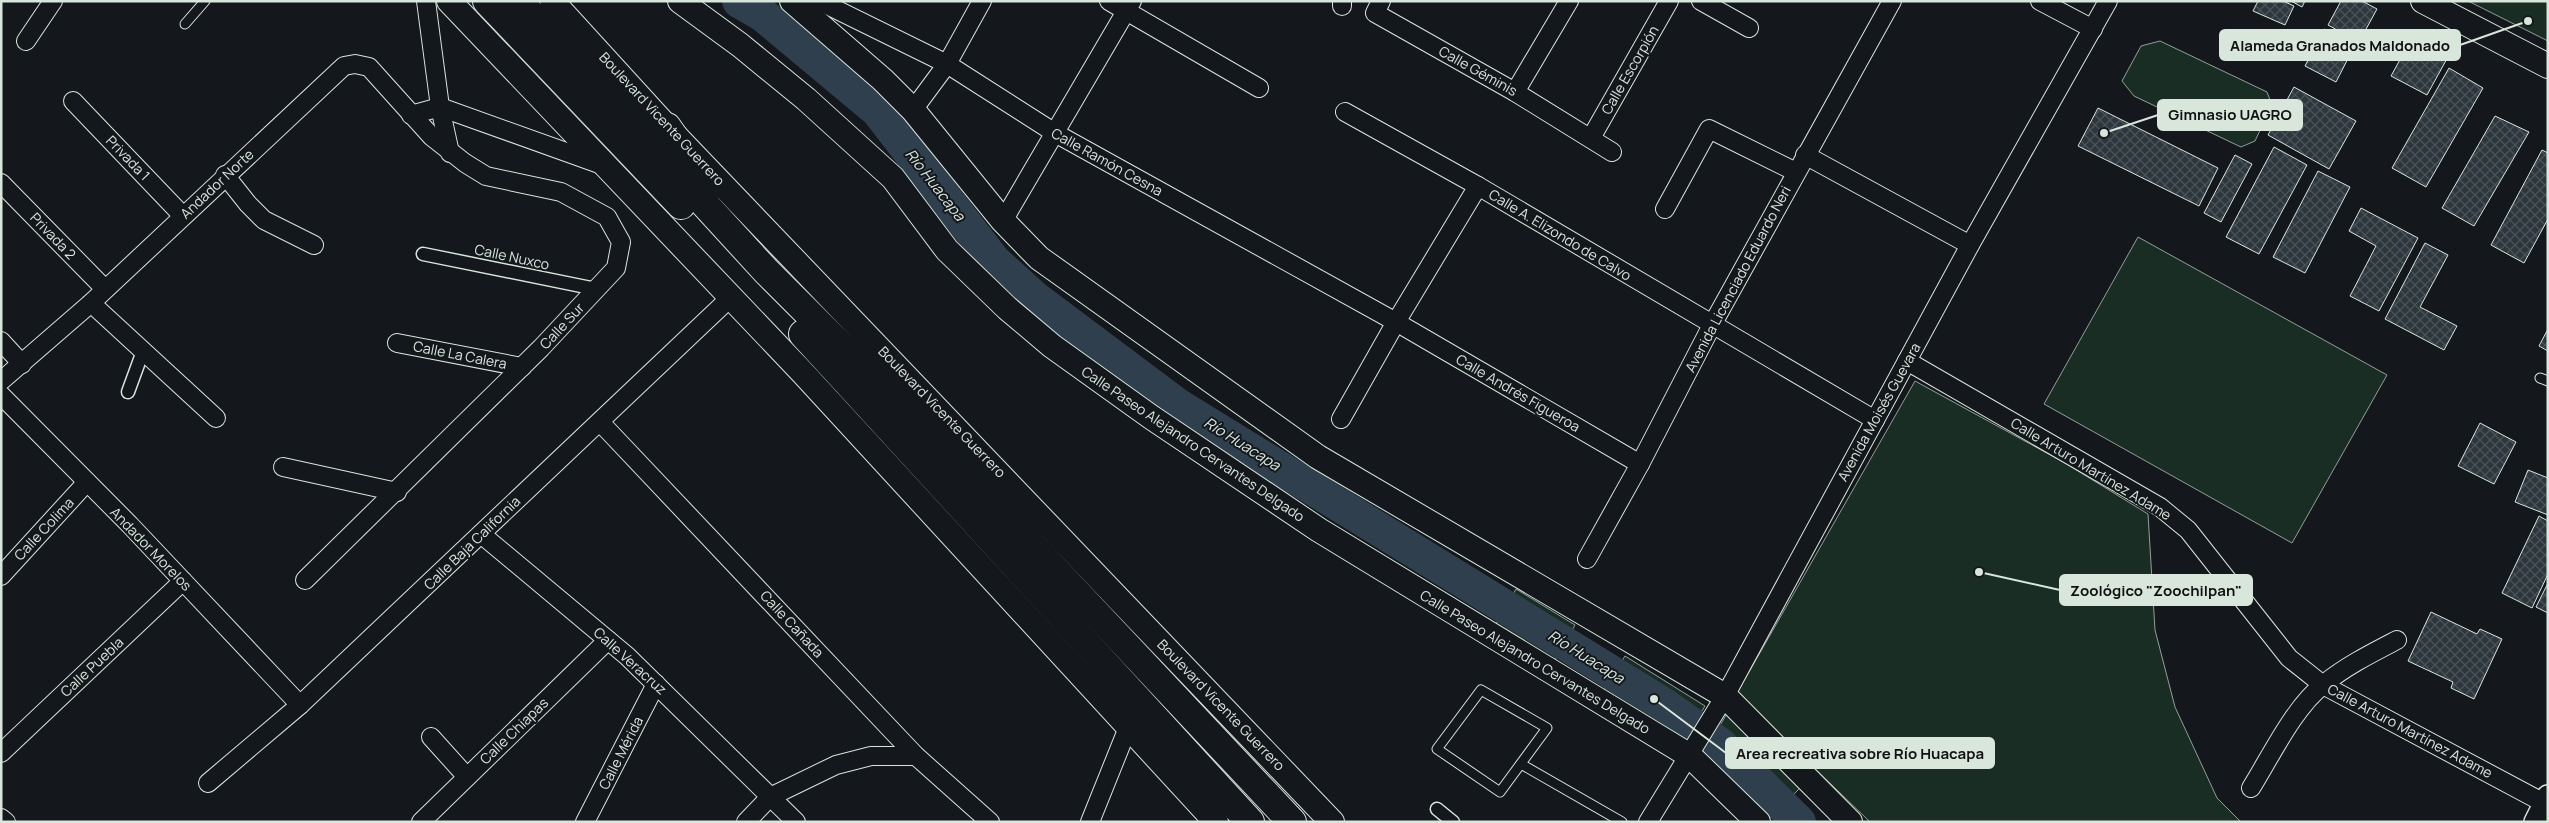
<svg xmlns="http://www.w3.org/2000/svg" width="2549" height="823" font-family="Manrope,sans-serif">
<defs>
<pattern id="building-cross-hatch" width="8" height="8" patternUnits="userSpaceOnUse" patternTransform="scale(1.25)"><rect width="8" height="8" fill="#2c363c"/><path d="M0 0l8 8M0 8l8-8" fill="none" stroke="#4a5358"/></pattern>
</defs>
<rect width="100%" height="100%" fill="#14181c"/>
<!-- park -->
<g fill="#1a2d24" stroke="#939e99">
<polygon points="2468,1 2548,1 2548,41"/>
<polygon points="2160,41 2267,92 2272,105 2255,141 2241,147 2134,96 2122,81 2141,46"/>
<polygon points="2138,237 2387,375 2292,543 2044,404"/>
<polygon points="1915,381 2065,463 2148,514 2155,630 2175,707 2217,798 2241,822 1870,822 1737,693"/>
<polygon points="1516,589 1575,625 1555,660 1496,624"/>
<polygon points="1625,656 1705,706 1683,741 1603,692"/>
<polygon points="1726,715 1801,787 1767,821 1701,759"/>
</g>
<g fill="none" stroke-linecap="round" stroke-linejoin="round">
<!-- river -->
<polyline stroke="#2f3f4d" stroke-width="34" points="739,1 763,15 878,111 994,261 1035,298 1179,406 1666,706 1721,745 1799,822"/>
</g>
<!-- building -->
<g fill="url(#building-cross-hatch)" stroke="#d8e6dc">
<polygon points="2258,1 2283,1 2294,6 2285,25 2253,11"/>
<polygon points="2291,1 2305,1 2302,7"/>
<polygon points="2341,1 2362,1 2377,9 2359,42 2328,25"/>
<polygon points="2324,29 2355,45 2336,82 2305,66"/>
<polygon points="2413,36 2449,55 2427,95 2391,76"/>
<polygon points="2449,68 2483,88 2426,187 2392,168"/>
<polygon points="2294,87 2356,121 2329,169 2268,135"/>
<polygon points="2098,108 2218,168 2199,206 2078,146"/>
<polygon points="2495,116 2529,132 2474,226 2442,208"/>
<polygon points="2274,147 2307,165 2259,254 2226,237"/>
<polygon points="2542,150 2548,153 2548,219 2524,263 2491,245"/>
<polygon points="2235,155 2252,164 2221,222 2204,213"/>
<polygon points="2318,171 2350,187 2305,273 2273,257"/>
<polygon points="2361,208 2418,238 2379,311 2350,296 2376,246 2349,231"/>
<polygon points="2425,243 2448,255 2420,307 2457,326 2444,350 2385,319"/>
<polygon points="2548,329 2548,351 2539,346"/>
<polygon points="2480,423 2516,442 2494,484 2458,466"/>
<polygon points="2528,470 2548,478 2548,515 2515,502"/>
<polygon points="2539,516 2548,521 2548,574 2532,608 2502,593"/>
<polygon points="2548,583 2548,613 2536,607"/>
<polygon points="2431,612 2477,634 2480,629 2502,639 2474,699 2451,688 2453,682 2408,661"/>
</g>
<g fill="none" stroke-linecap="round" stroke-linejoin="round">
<!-- service casing -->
<g stroke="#d8e6dc" stroke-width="11">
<g id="service">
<polyline points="185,24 205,1"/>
<polyline points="2540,378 2548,381"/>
<polygon points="1481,690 1547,728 1500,792 1437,749"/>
<polyline points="1521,764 1622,822"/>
</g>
</g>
<!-- pedestrian casing -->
<g stroke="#d8e6dc" stroke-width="15">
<g id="pedestrian">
<polyline points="423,254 596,289"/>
<polyline points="128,392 143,351"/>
<polyline points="1437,809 1453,822"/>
</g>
</g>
<!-- minor casing -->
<g stroke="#d8e6dc" stroke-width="20">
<g id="minor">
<polyline points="426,1 440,107 450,153"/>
<polyline points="819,1 947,64 1055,133 1396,322 1640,464"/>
<polyline points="1109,1 1259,88"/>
<polyline points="1342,1 1342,6"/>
<polyline points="1381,1 1375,13 1515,92 1612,152"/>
<polyline points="1701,1 1749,28"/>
<polyline points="2040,1 2093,29"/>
<polyline points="26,41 53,1"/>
<polyline points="1515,92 1569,1"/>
<polyline points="73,101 183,216"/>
<polyline points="913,110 947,64 982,1"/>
<polyline points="1345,112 1478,186 1875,420"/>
<polyline points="411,115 440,107 605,166"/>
<polyline points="1591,138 1669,1"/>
<polyline points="1805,155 1970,245"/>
<polyline points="225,175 248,204 264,220 314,245"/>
<polyline points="1,183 105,289"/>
<polyline points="1665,209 1709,129 1796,172"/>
<polyline points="1003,221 1132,1"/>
<polyline points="91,303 216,418"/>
<polyline points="1,341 22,364"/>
<polyline points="397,343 522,367"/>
<polyline points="1907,361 2160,507 2188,530 2289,658 2323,685 2544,803"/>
<polyline points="1,381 91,303 344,66 355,64 369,67 432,137 465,163 486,176 561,192 607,217 621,242 616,268 541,348 305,580"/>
<polyline points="1,395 130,525 300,705"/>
<polyline points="1341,419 1396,322 1478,186"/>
<polyline points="600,422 916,756 990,822"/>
<polyline points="283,467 397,492"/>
<polyline points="481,534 627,656 796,822"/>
<polyline points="1587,559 1640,464 1712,325 1892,1"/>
<polyline points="1,576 87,482"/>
<polyline points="431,737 467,777"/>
<polyline points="1,753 183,581"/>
<polyline points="208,783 300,705 731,297"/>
<path d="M2251 788C2271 756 2294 707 2324 684 2346 666 2372 653 2397 640"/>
<polyline points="1,818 6,822"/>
<polyline points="421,822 608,640"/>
<polyline points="585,822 656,684"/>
<polyline points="746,822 770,797 836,765 871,756 916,756"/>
<polyline points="1090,822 1129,725"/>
<polyline points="1648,822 1725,696 1970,245 2108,1"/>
</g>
</g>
<!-- tertiary casing -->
<g stroke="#d8e6dc" stroke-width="24">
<polyline id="tertiary" points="2535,822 2548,796"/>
</g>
<!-- secondary casing -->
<g stroke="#d8e6dc" stroke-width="26">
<g id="secondary">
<polyline points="449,1 803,373 1216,822"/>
<polyline points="552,1 667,127 1332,822"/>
<polyline points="680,1 740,45 806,99 893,178 947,250 1007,308 1052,346 1151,417 1319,530 1690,756 1758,822"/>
<polyline points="792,1 883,80 913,110 1003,221 1039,258 1318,457 1725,696 1850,822"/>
<polyline points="2423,1 2548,66"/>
</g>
</g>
<!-- trunk casing -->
<g stroke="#d8e6dc" stroke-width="30">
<g id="trunk">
<polyline points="487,1 681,205"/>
<polyline points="519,1 766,271 906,411 1292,822"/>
<polyline points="667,127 709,187"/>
<polyline points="803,334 1250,822"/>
</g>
</g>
<!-- service -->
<use href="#service" stroke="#14181c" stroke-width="9"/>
<!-- pedestrian -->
<use href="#pedestrian" stroke="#14181c" stroke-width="12"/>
<!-- minor -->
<use href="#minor" stroke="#14181c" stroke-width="18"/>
<!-- tertiary -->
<use href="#tertiary" stroke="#14181c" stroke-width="21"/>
<!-- secondary -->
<use href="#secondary" stroke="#14181c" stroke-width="24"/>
<!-- trunk -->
<use href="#trunk" stroke="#14181c" stroke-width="28"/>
</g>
<g text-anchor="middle" stroke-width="4" stroke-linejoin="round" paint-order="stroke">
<!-- street labels -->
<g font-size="14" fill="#d8e6dc" stroke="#14181c">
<text transform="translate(1630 70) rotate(-60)" y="5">Calle Escorpión</text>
<text transform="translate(1478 71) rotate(29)" y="5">Calle Géminis</text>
<text transform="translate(662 119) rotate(47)" y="5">Boulevard Vicente Guerrero</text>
<text transform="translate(128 158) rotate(46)" y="5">Privada 1</text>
<text transform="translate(1107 162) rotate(29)" y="5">Calle Ramón Cesna</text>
<text transform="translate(217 184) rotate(-43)" y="5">Andador Norte</text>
<text transform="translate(1560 235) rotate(31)" y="5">Calle A. Elizondo de Calvo</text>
<text transform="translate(53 236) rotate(46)" y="5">Privada 2</text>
<text transform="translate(512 257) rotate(12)" y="5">Calle Nuxco</text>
<text transform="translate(1738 279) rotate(-62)" y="5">Avenida Licenciado Eduardo Neri</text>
<text transform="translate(562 326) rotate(-47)" y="5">Calle Sur</text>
<text transform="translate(460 355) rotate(11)" y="5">Calle La Calera</text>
<text transform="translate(1518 393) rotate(30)" y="5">Calle Andrés Figueroa</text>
<text transform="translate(942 412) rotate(46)" y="5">Boulevard Vicente Guerrero</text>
<text transform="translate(1879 412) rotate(-61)" y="5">Avenida Moisés Guevara</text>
<text transform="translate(1193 444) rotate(34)" y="5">Calle Paseo Alejandro Cervantes Delgado</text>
<text transform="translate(2091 469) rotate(31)" y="5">Calle Arturo Martínez Adame</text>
<text transform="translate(44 529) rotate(-47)" y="5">Calle Colima</text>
<text transform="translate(472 543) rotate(-44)" y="5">Calle Baja California</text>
<text transform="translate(151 549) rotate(46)" y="5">Andador Morelos</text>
<text transform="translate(792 624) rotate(47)" y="5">Calle Cañada</text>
<text transform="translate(630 661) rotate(42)" y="5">Calle Veracruz</text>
<text transform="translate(1535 662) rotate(31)" y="5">Calle Paseo Alejandro Cervantes Delgado</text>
<text transform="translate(92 667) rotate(-43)" y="5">Calle Puebla</text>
<text transform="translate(1221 705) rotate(46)" y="5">Boulevard Vicente Guerrero</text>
<text transform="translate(514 731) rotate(-44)" y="5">Calle Chiapas</text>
<text transform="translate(2410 731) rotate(28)" y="5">Calle Arturo Martínez Adame</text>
<text transform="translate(621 753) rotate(-63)" y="5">Calle Mérida</text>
</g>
<!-- water labels -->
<g font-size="15" font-style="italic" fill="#d8e6dc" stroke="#14181c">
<text transform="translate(935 185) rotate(52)" y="5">Río Huacapa</text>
<text transform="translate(1242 444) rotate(32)" y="5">Río Huacapa</text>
<text transform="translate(1586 657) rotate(32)" y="5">Río Huacapa</text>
</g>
</g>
<!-- callouts -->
<path fill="none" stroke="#d8e6dc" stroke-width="2" d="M2528 21L2460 45M2104 133L2158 115M1979 572L2060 590M1654 699L1726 753"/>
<g fill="#d8e6dc" stroke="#14181c" stroke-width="2">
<circle cx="2528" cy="21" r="5"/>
<circle cx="2104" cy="133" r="5"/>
<circle cx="1979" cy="572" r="5"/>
<circle cx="1654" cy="699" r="5"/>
</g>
<g fill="#d8e6dc" stroke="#d8e6dc" stroke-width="2">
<rect x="2220" y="30" width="240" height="30" rx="5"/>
<rect x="2158" y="100" width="144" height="30" rx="5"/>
<rect x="2060" y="575" width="192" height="30" rx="5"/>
<rect x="1726" y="738" width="268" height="30" rx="5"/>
</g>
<g font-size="15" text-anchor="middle" font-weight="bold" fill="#111">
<text x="2340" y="51">Alameda Granados Maldonado</text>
<text x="2230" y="120">Gimnasio UAGRO</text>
<text x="2156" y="596">Zoológico "Zoochilpan"</text>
<text x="1860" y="759">Area recreativa sobre Río Huacapa</text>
</g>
<!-- border -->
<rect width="2549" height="823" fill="none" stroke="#d8e6dc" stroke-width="5"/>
</svg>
